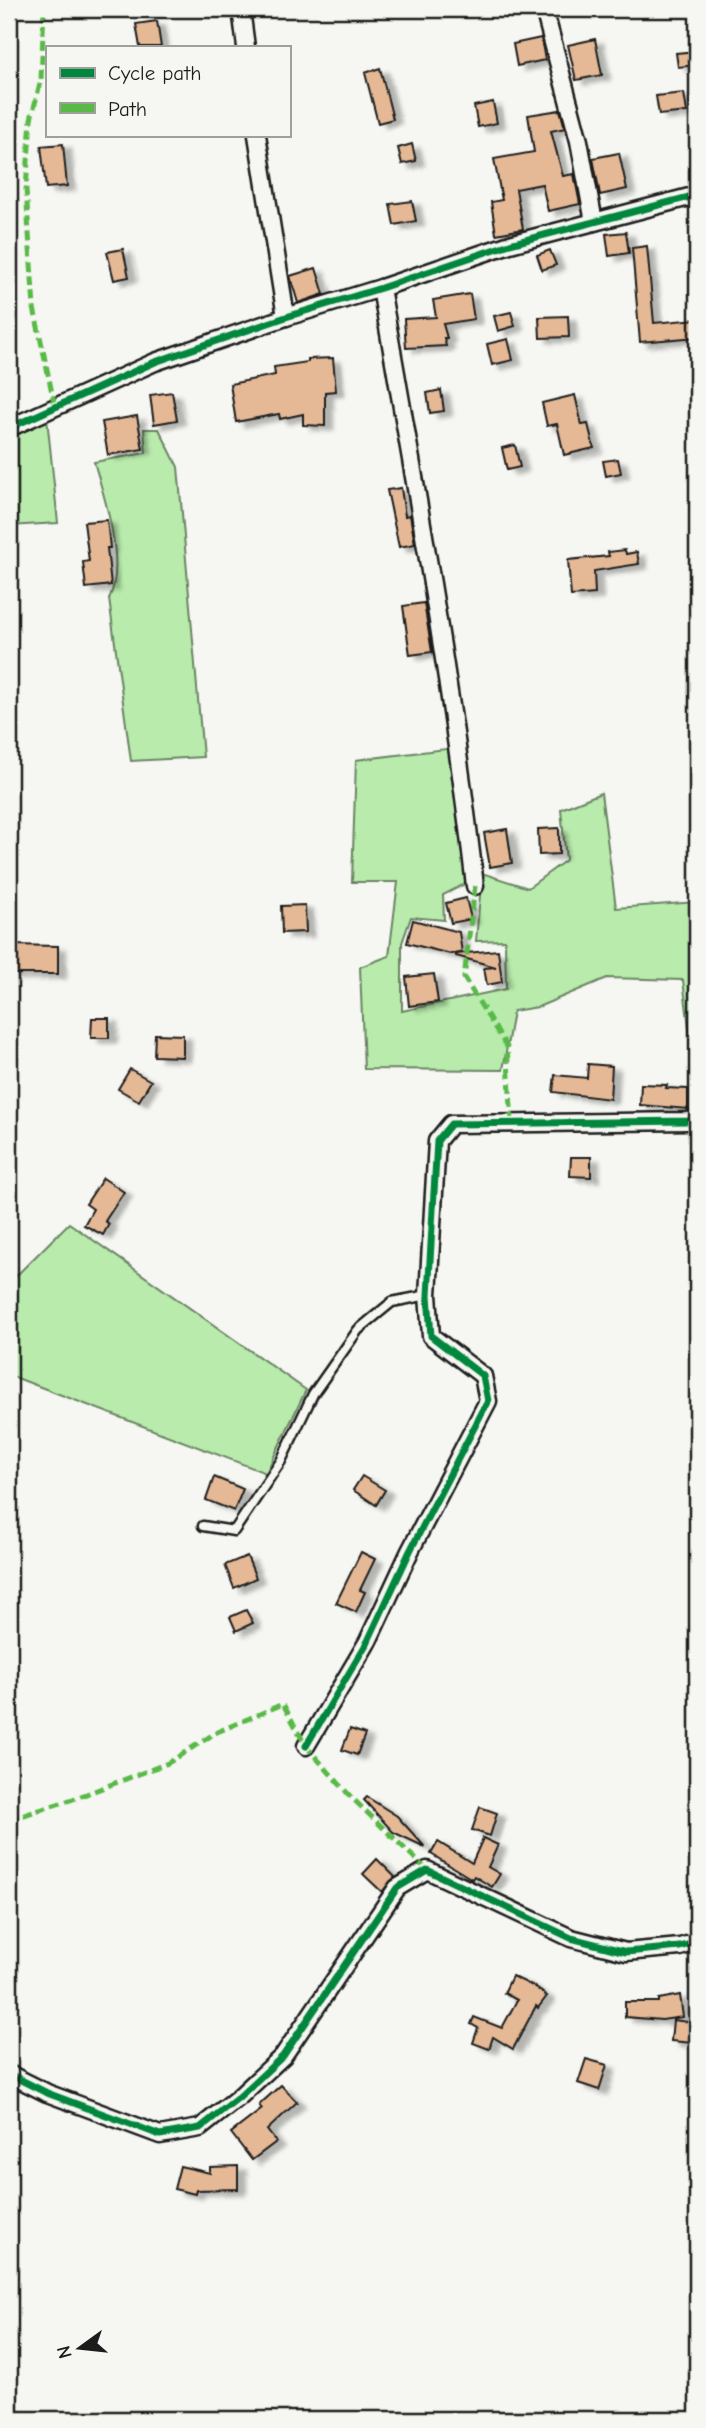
<svg xmlns="http://www.w3.org/2000/svg" width="706" height="2428" font-family="'Comic Neue',sans-serif">
<defs>
<filter id="shadow"><feDropShadow dx="8" dy="4.5" stdDeviation="2" flood-color="#0004"/></filter>
</defs>
<rect width="100%" height="100%" fill="#f6f6f2"/>
<filter id="ink" filterUnits="userSpaceOnUse"><feTurbulence type="fractalNoise" baseFrequency=".0143" numOctaves="2"/><feDisplacementMap in="SourceGraphic" scale="14" xChannelSelector="R" yChannelSelector="G"/><feConvolveMatrix kernelMatrix="1 2 1 2 8 2 1 2 1" color-interpolation-filters="sRGB"/></filter>
<g filter="url(#ink)">
<!-- green -->
<g fill="#b8ebac" stroke="#6a8464" stroke-width="2">
<polygon points="47,418 58,523 9,526 9,438"/>
<path d="M144 429H159L178 467 203 757 131 761 109 599C126 564 105 498 94 462L146 453Z"/>
<polygon points="454,748 467,883 443,895 444,920 411,917 402,943 402,1011 506,989 505,940 476,941 482,873 528,888 566,860 561,809 601,793 616,908 697,902 697,1051 692,1052 683,980 607,978 538,1007 513,1011 503,1070 364,1069 360,967 389,956 398,882 352,882 356,760"/>
<polygon points="69,1223 306,1390 266,1473 9,1375 9,1283"/>
</g>
<!-- building -->
<g fill="#e5b995" stroke="#1c1c1c" stroke-width="2" filter="url(#shadow)">
<polygon points="157,21 161,47 140,47 136,24"/>
<polygon points="541,38 545,60 517,66 513,44"/>
<polygon points="595,39 602,75 576,80 568,45"/>
<polygon points="697,51 697,65 678,67 676,53"/>
<polygon points="380,68 393,119 378,123 365,73"/>
<polygon points="684,93 687,112 659,115 656,96"/>
<polygon points="493,102 497,123 478,127 474,106"/>
<polygon points="560,110 565,128 551,131 563,176 574,174 580,204 548,211 542,184 516,189 523,229 496,234 491,202 502,200 494,159 534,152 528,115"/>
<polygon points="63,144 67,186 46,188 41,146"/>
<polygon points="412,144 416,161 402,164 398,148"/>
<polygon points="619,153 627,189 600,195 593,158"/>
<polygon points="412,201 416,221 394,225 390,204"/>
<polygon points="626,232 629,253 609,256 606,234"/>
<polygon points="647,246 654,323 697,319 697,337 640,342 632,248"/>
<polygon points="123,249 129,277 114,280 107,252"/>
<polygon points="550,250 556,265 542,270 537,255"/>
<polygon points="316,268 324,294 298,303 290,276"/>
<polygon points="470,294 474,319 443,324 447,338 444,338 446,346 406,348 404,319 436,317 433,300"/>
<polygon points="511,312 515,326 498,331 494,316"/>
<polygon points="568,316 569,337 540,338 539,317"/>
<polygon points="508,339 513,360 492,365 487,344"/>
<polygon points="333,358 336,391 325,392 325,426 303,425 303,414 280,419 279,414 236,422 230,384 275,375 274,367 308,362 308,359"/>
<polygon points="441,390 444,411 430,413 427,393"/>
<polygon points="172,392 177,420 154,424 150,395"/>
<polygon points="575,395 582,425 588,424 594,448 564,455 557,424 547,426 542,403"/>
<polygon points="137,416 143,449 108,455 102,422"/>
<polygon points="515,445 520,467 507,470 502,448"/>
<polygon points="618,459 621,473 606,476 603,461"/>
<polygon points="401,488 405,516 410,515 415,544 399,547 387,490"/>
<polygon points="107,520 110,548 107,548 111,585 86,588 83,562 89,561 84,522"/>
<polygon points="625,550 626,554 637,552 639,564 594,571 595,594 571,596 568,560 609,556 608,552"/>
<polygon points="424,603 432,652 410,655 403,606"/>
<polygon points="559,828 559,854 539,855 538,829"/>
<polygon points="507,829 512,863 490,867 484,833"/>
<polygon points="466,898 471,919 451,923 446,903"/>
<polygon points="305,905 306,932 282,933 281,906"/>
<polygon points="413,920 459,932 462,953 450,954 407,943"/>
<polygon points="9,945 58,946 58,974 9,974"/>
<polygon points="498,950 502,982 487,985 484,968 496,967 456,956 456,954"/>
<polygon points="434,974 438,1002 409,1006 406,977"/>
<polygon points="92,1018 109,1018 109,1038 91,1038"/>
<polygon points="155,1034 183,1035 183,1057 154,1056"/>
<polygon points="588,1064 612,1066 610,1099 553,1092 555,1075 587,1078"/>
<polygon points="130,1069 151,1081 139,1101 118,1089"/>
<polygon points="641,1084 667,1085 666,1088 688,1089 688,1109 640,1105"/>
<polygon points="571,1157 591,1157 591,1177 570,1176"/>
<polygon points="103,1178 124,1192 105,1221 109,1224 103,1235 84,1225 93,1209 86,1204"/>
<polygon points="362,1476 385,1490 376,1505 353,1490"/>
<polygon points="214,1477 243,1489 234,1511 206,1500"/>
<polygon points="361,1552 375,1559 360,1590 365,1592 356,1612 336,1603"/>
<polygon points="247,1556 256,1578 234,1588 225,1565"/>
<polygon points="246,1610 253,1623 236,1631 230,1617"/>
<polygon points="350,1729 365,1734 357,1755 342,1750"/>
<polygon points="367,1797 397,1816 425,1847 393,1832 364,1800"/>
<polygon points="480,1807 497,1813 490,1836 472,1830"/>
<polygon points="483,1838 498,1845 488,1867 500,1874 492,1887 474,1876 472,1879 431,1854 438,1842 472,1863"/>
<polygon points="377,1859 395,1877 382,1892 363,1874"/>
<polygon points="512,1976 533,1986 547,1996 538,2008 536,2006 513,2049 493,2037 489,2049 473,2043 478,2028 471,2024 474,2017 502,2028 517,2000 504,1993"/>
<polygon points="680,1995 683,2017 662,2020 625,2017 625,2002 659,2002 659,1999"/>
<polygon points="673,2020 696,2023 694,2043 671,2041"/>
<polygon points="586,2059 607,2065 599,2090 578,2083"/>
<polygon points="281,2085 297,2102 267,2130 276,2142 252,2160 231,2133 262,2109 259,2105"/>
<polygon points="180,2166 210,2173 210,2167 238,2166 238,2189 196,2190 195,2194 174,2189"/>
</g>
<g fill="none" stroke-linecap="round" stroke-linejoin="round">
<!-- service casing -->
<g stroke="#1c1c1c" stroke-width="13">
<polyline id="service" points="203,1526 234,1531 281,1461 313,1394 358,1330 392,1302 428,1295"/>
</g>
<!-- minor casing -->
<g stroke="#1c1c1c" stroke-width="21">
<g id="minor">
<polyline points="241,9 246,47"/>
<polyline points="544,9 579,141 594,222"/>
<polyline points="257,135 286,317"/>
<path d="M381 288C416 487 452 686 475 886"/>
<polyline points="9,428 155,362 286,317 381,288 510,244 697,195"/>
<polyline points="306,1746 368,1641 410,1551 488,1401 483,1376 431,1336 428,1295 437,1141 451,1124 689,1121 697,1117"/>
<polyline points="9,2074 47,2093 160,2135 200,2128 239,2097 283,2056 397,1888 427,1870 571,1938 626,1952 680,1947 697,1942"/>
</g>
</g>
<!-- service -->
<use href="#service" stroke="#f6f6f2" stroke-width="8"/>
<!-- minor -->
<use href="#minor" stroke="#f6f6f2" stroke-width="16"/>
<!-- quiet -->
<g stroke="#58b947" stroke-width="5" stroke-dasharray="10 5" stroke-linecap="butt">
<polyline points="44,9 41,80 31,119 26,189 34,308 55,407"/>
<polyline points="475,886 464,978 507,1047 512,1122"/>
<polyline points="9,1820 73,1799 168,1763 217,1732 283,1704 306,1746 350,1796 427,1870"/>
</g>
<!-- cycleway casing -->
<g stroke="#f6f6f2" stroke-width="11">
<g id="cycleway">
<polyline points="9,428 155,362 286,317 381,288 510,244 697,195"/>
<polyline points="306,1746 368,1641 410,1551 488,1401 483,1376 431,1336 428,1295 437,1141 451,1124 689,1121 697,1117"/>
<polyline points="9,2074 47,2093 160,2135 200,2128 239,2097 283,2056 397,1888 427,1870 571,1938 626,1952 680,1947 697,1942"/>
</g>
</g>
<!-- cycleway -->
<use href="#cycleway" stroke="#00873e" stroke-width="7"/>
</g>
</g>
<!-- margin -->
<rect width="706" height="2428" fill="none" stroke="#f6f6f2" stroke-width="35"/>
<rect x="18" y="18" width="671" height="2393" fill="none" stroke="#1c1c1c" stroke-width="2.5" filter="url(#ink)"/>
<!-- legend -->
<rect x="46" y="46" width="245" height="91" fill="#f6f6f2" stroke="#9f9f9c" stroke-width="2"/>
<rect x="60" y="68" width="35" height="10" fill="#00873e" stroke="#9f9f9c" stroke-width="2"/>
<text x="108" y="80" font-size="21" fill="#1c1c1c">Cycle path</text>
<rect x="60" y="103" width="35" height="10" fill="#58b947" stroke="#9f9f9c" stroke-width="2"/>
<text x="108" y="116" font-size="21" fill="#1c1c1c">Path</text>
<!-- north arrow -->
<g transform="translate(80 2348) rotate(255)" stroke="#f6f6f2" stroke-width="5" paint-order="stroke">
<path d="M0-5L12 26L0 18L-12 26Z" fill="#1c1c1c"/>
<text y="-10" font-size="19" font-weight="bold" text-anchor="middle" fill="#1c1c1c">N</text>
</g>
</svg>
